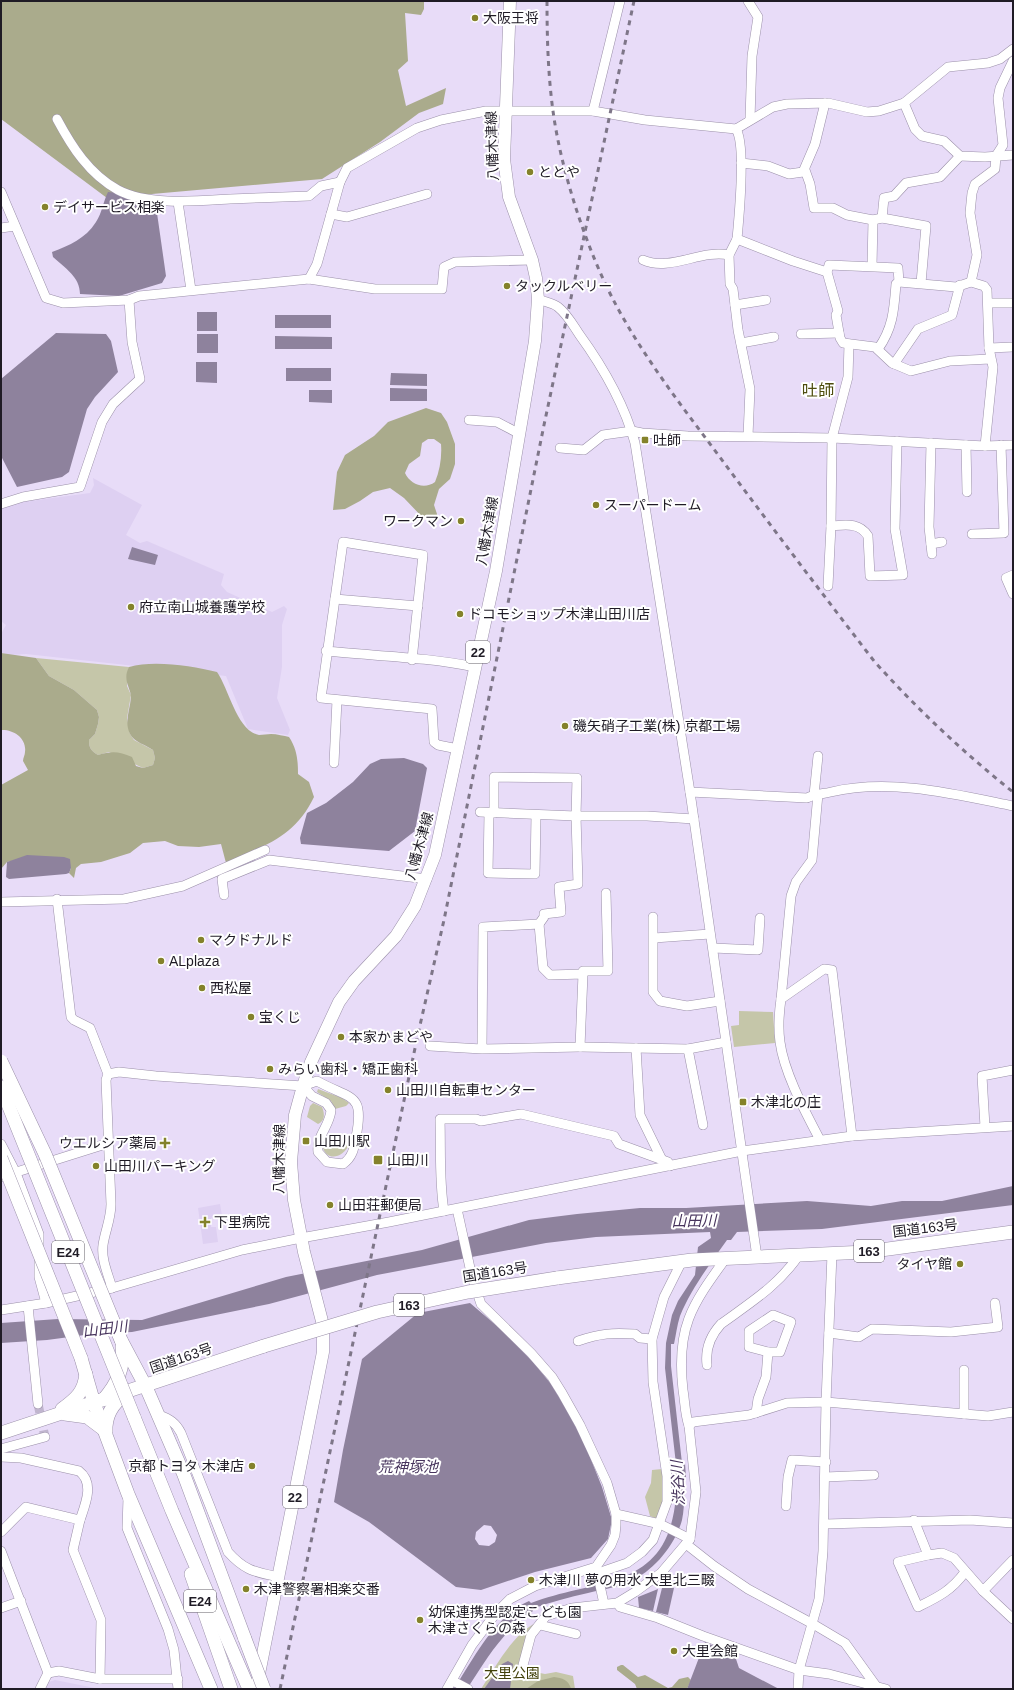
<svg xmlns="http://www.w3.org/2000/svg" width="1014" height="1690" font-family="Helvetica,'Noto Sans JP',sans-serif">
<rect width="100%" height="100%" fill="#e8dcf8"/>
<!-- built -->
<g fill="#ded0f2">
<polygon points="93,478 142,505 126,535 140,543 147,541 224,574 221,585 227,592 272,612 284,606 287,609 282,625 282,667 277,698 290,730 288,735 248,729 226,676 26,654 8,655 1,653 1,634 6,625 1,621 1,508 23,502 90,493 94,485"/>
<polygon points="220,1204 222,1216 211,1218 211,1227 216,1227 218,1242 203,1244 198,1208"/>
<polygon points="55,1680 95,1688 164,1689 45,1689 49,1682"/>
</g>
<!-- green -->
<g fill="#c5c6a9">
<path d="M36 658 129 667 127 686 131 695 127 718 130 734 134 740 153 750 155 758 153 765 143 768 109 752 98 755C91 751 89 748 89 740L95 734 98 724 99 717 97 710 74 690 49 676Z"/>
<polygon points="739,1011 773,1012 775,1043 734,1047 731,1026 739,1025"/>
<polygon points="318,1089 342,1098 349,1103 346,1106 335,1109 331,1101 317,1092"/>
<path d="M313 1103 322 1107C325 1114 325 1121 318 1124L307 1117 310 1106Z"/>
<path d="M327 1140 343 1141 349 1145C344 1156 328 1163 323 1148L324 1142Z"/>
<polygon points="662,1469 665,1491 660,1520 650,1516 645,1497 651,1483 652,1470"/>
<path d="M537 1622 523 1655 528 1668 535 1672 545 1674 556 1672 573 1676 575 1689H481C497 1665 511 1636 537 1622Z"/>
</g>
<!-- forest -->
<g fill="#aaab8c" fill-rule="evenodd">
<polygon points="1,1 424,1 424,9 421,15 405,13 408,61 398,70 406,106 446,88 443,104 419,113 380,142 322,179 107,198 1,119"/>
<path d="M426 408 441 413 447 422 455 444V464L450 479 439 489 434 505 439 520 424 519 404 498 390 488 373 492 360 501 345 509 333 510 337 472 345 455 374 436 388 422ZM428 439H434L441 444C442 457 440 470 435 482 424 490 410 484 405 473L409 464 420 456 422 443Z"/>
<path d="M1 653 36 658 49 676 74 690 97 710 99 717 98 724 95 734 89 740C89 748 91 751 98 755 111 751 119 751 132 757L136 766 143 768 153 765 155 758 153 750C146 745 134 742 130 734 124 722 130 710 131 697 131 688 122 680 129 667 154 660 192 666 217 672 229 689 237 731 259 735 263 735 267 734 271 734 277 734 284 736 289 737 297 749 298 760 298 774L309 782 314 797C295 837 264 846 226 863L221 844 199 847 178 846 165 841 143 843 130 853 101 862 81 864 76 868 74 878 69 873 71 868 37 856 7 862 1 869V785L28 770 23 761C23 758 25 755 25 752 27 738 13 729 1 730Z"/>
<polygon points="621,1665 623,1665 638,1677 645,1675 668,1688 672,1687 679,1679 688,1677 691,1680 687,1689 637,1689 635,1684 617,1670 617,1667"/>
<path d="M554 1677C562 1678 569 1680 571 1689H526L538 1681Z"/>
</g>
<!-- water -->
<g fill="#8e829d" fill-rule="evenodd">
<path d="M108 192 118 193 156 206 166 276 162 283 119 296 80 294C80 277 65 268 53 257L52 252C70 245 85 239 96 222 102 213 103 202 108 192Z"/>
<rect x="197" y="312" width="20" height="19"/>
<rect x="275" y="315" width="56" height="13"/>
<polygon points="56,333 106,334 111,341 118,372 95,397 87,409 69,472 62,477 17,487 1,456 1,379"/>
<rect x="197" y="334" width="21" height="19"/>
<polygon points="275,336 332,337 332,349 275,349"/>
<polygon points="196,362 217,362 217,383 196,382"/>
<rect x="286" y="368" width="45" height="13"/>
<polygon points="391,373 427,374 427,386 390,385"/>
<polygon points="390,388 427,389 427,401 390,401"/>
<polygon points="309,390 332,390 332,403 309,402"/>
<polygon points="132,547 158,555 155,565 128,559"/>
<polygon points="404,758 423,764 427,768 415,831 389,851 301,844 300,838 307,813 326,803 353,782 370,764 381,759"/>
<polygon points="27,855 64,857 70,859 71,868 69,873 66,874 9,879 6,877 7,862"/>
<path d="M1013 1186V1205L822 1229 737 1232 731 1240H727C710 1264 691 1289 680 1316 677 1325 676 1335 674 1344H671V1366L682 1463H685L686 1477 684 1478C684 1492 685 1506 682 1520 676 1543 656 1568 635 1579 621 1587 604 1589 588 1593 569 1597 551 1602 532 1609L533 1611C501 1633 488 1657 467 1689H454C474 1658 494 1617 529 1601L531 1603C600 1577 669 1591 676 1495L679 1494 678 1478H675L673 1464H676L665 1368 666 1343 672 1315 678 1301 695 1275 698 1247 711 1238 710 1232 596 1237 546 1243 377 1275 269 1304 132 1332 92 1334 47 1340 1 1343V1323L58 1319 142 1320 286 1277 422 1250 529 1220 577 1214 640 1208H686L807 1201 871 1206 902 1201H942Z"/>
<path d="M470 1303 504 1332 533 1362 551 1384 568 1412 586 1447 602 1487 612 1520 608 1539 591 1558 535 1572 481 1590 456 1587 369 1522 334 1502 343 1450 362 1359 418 1313ZM484 1525 491 1526 497 1535 495 1542 489 1546 479 1545 475 1539 476 1532Z"/>
<polygon points="663,1584 674,1588 668,1615 656,1612"/>
<polygon points="658,1589 653,1611 639,1608 638,1597"/>
<polygon points="705,1642 735,1656 739,1668 779,1689 687,1689"/>
<polygon points="508,1661 513,1664 510,1689 484,1689 502,1664"/>
</g>
<g fill="none" stroke-linecap="round" stroke-linejoin="round">
<!-- minor-tunnel -->
<polyline stroke="#c0b5ce" stroke-width="9" stroke-dasharray="9 4.5" stroke-linecap="butt" points="38,1404 45,1437"/>
<!-- minor casing -->
<g stroke="#9b90a9" stroke-width="10">
<g id="minor">
<polyline points="748,1 758,17 752,56 750,119"/>
<polyline points="904,103 915,129 922,136 944,141 960,156 985,157 1013,155"/>
<polyline points="593,111 620,1"/>
<path d="M57 119C72 147 89 174 118 190 148 206 197 201 230 199 256 198 283 197 309 196L321 186 340 182"/>
<path d="M736 129C746 144 739 218 737 239L793 261 827 272"/>
<polyline points="741,163 768,166 789,174 803,172 815,144 825,103"/>
<polyline points="805,170 810,184 814,208 833,208 847,215 873,220"/>
<polyline points="1,192 46,298 63,303 129,300 139,296 309,279 375,289 442,289 444,267 455,262 532,260"/>
<polyline points="178,202 191,290"/>
<polyline points="331,214 347,217 427,194"/>
<polyline points="882,218 884,198 894,196 906,183 940,177 960,156"/>
<polyline points="1,228 15,226"/>
<polyline points="737,239 729,255 730,284 733,289 738,330 750,389 748,436"/>
<path d="M643 260C670 272 701 249 729 255"/>
<polyline points="872,266 873,220 882,218 926,226 921,283"/>
<polyline points="309,279 317,264 340,182 347,168 417,128 441,120 486,111 593,111 645,120 736,129 773,107 787,104 828,103 867,112 879,111 904,103 948,67 988,63 1000,59 1013,49"/>
<polyline points="971,282 977,255 970,213 972,193 975,184 995,169 996,156 1003,145 998,98 1000,88 1013,61"/>
<path d="M538 299C545 302 553 303 558 307 567 314 573 325 579 334 603 367 624 403 635 443L690 792 757 1257"/>
<polyline points="988,303 1013,303"/>
<polyline points="735,305 766,300"/>
<polyline points="801,334 839,333"/>
<polyline points="741,343 774,337"/>
<polyline points="989,348 1013,347"/>
<path d="M878 349C893 328 894 310 896 284L899 282"/>
<polyline points="894,364 918,329 952,315 960,285"/>
<polyline points="469,420 497,422 520,434"/>
<polyline points="931,443 929,527 932,554"/>
<polyline points="966,445 967,492"/>
<polyline points="985,446 993,367 989,348 987,290 984,286 971,282 956,287 899,282 898,268 829,265 827,272 838,311 836,315 840,338 843,343 875,347 892,363 911,371 950,361 990,359"/>
<polyline points="560,448 584,450 603,435 632,431 642,433 688,436 832,438 985,446 1013,445"/>
<polyline points="1,504 23,497 80,487 102,422 113,404 140,379 132,342 129,300"/>
<path d="M831 526C845 525 859 522 868 536L870 576 903 575 895 529 897 441"/>
<polyline points="972,534 1004,533 1001,445"/>
<polyline points="931,544 942,542"/>
<polyline points="1013,575 1006,578 1013,594"/>
<polyline points="828,586 831,526 832,438 848,377 849,344"/>
<polyline points="335,599 418,606"/>
<path d="M326 651C375 656 427 657 475 667"/>
<polyline points="412,660 423,555 343,542 321,698 432,709 434,742 438,745 458,749"/>
<polyline points="334,763 337,700"/>
<path d="M690 792 807 798C815 794 823 794 831 792 891 778 954 794 1013 806"/>
<polyline points="814,795 818,756"/>
<polyline points="480,812 576,816 647,816 694,819"/>
<polyline points="489,813 488,873 535,874 536,815"/>
<polyline points="494,813 494,777 577,778 576,816 578,884 559,887 561,912 544,914 544,917 539,924"/>
<polyline points="224,895 222,879 269,860 427,879"/>
<path d="M57 899 71 1017 74 1020 90 1028 108 1074 106 1080 111 1204C111 1219 105 1231 103 1245 101 1259 108 1274 112 1288"/>
<polyline points="1,902 124,899 183,886 265,850"/>
<polyline points="653,917 653,992 660,1001 687,1006 720,1001"/>
<polyline points="654,938 710,934"/>
<polyline points="713,948 758,950 760,918"/>
<polyline points="583,974 583,971 608,971 606,893"/>
<polyline points="781,999 791,896 796,882 812,860 818,794"/>
<polyline points="430,1046 482,1049 580,1047 583,974 550,975 543,968 539,924 483,927 482,1049"/>
<polyline points="580,1047 688,1049 726,1042"/>
<polyline points="636,1048 640,1115 662,1160"/>
<polyline points="688,1049 703,1125"/>
<path d="M108 1074 119 1072 156 1076 303 1086 317 1081C351 1100 365 1092 356 1137 354 1148 353 1157 343 1164L327 1162 318 1152C316 1136 330 1126 331 1110L326 1103 312 1096 303 1086"/>
<polyline points="985,1127 982,1076 1013,1070"/>
<path d="M820 1140C806 1113 784 1073 780 1042 778 1028 779 1013 781 999L824 969 832 970 852 1136"/>
<polyline points="1,1144 16,1173 39,1234 39,1277 46,1303"/>
<polyline points="1,1177 109,1143"/>
<path d="M444 1211C439 1181 441 1150 440 1119H476L481 1121 521 1114 614 1136 619 1144 668 1162 670 1166"/>
<polyline points="28,1306 38,1404"/>
<polyline points="1,1310 46,1303 112,1288 242,1250 301,1238 389,1222 742,1151 852,1136 1013,1126"/>
<polygon points="773,1315 791,1322 780,1352 768,1352 749,1347 749,1331"/>
<polyline points="829,1333 859,1337 872,1329 951,1332 998,1327 995,1303"/>
<path d="M578 1341C601 1333 612 1333 635 1334L640 1338 652 1339"/>
<path d="M707 1365C705 1349 710 1336 721 1324 750 1303 779 1285 799 1255"/>
<polyline points="964,1370 964,1414"/>
<polyline points="756,1413 758,1399 766,1377 768,1352"/>
<path d="M159 1415C170 1419 176 1423 181 1433L228 1552C245 1571 255 1572 279 1577"/>
<path d="M689 1426C685 1415 685 1402 683 1390 676 1328 691 1306 726 1258"/>
<polyline points="1,1449 45,1437"/>
<path d="M1 1457 21 1458 79 1471C95 1483 85 1505 80 1520"/>
<polyline points="825,1477 874,1475"/>
<polyline points="128,1498 127,1528 168,1629 174,1650 178,1689"/>
<polyline points="786,1506 788,1477 792,1460 826,1462"/>
<polyline points="616,1514 660,1524 690,1539"/>
<polyline points="914,1520 928,1555 942,1553 954,1558 983,1591 1013,1560"/>
<polyline points="825,1524 970,1520 1013,1523"/>
<polyline points="1,1532 26,1507 80,1520 73,1550 101,1620 100,1679"/>
<polyline points="686,1544 714,1566 748,1589 813,1624 845,1643 876,1686"/>
<polyline points="1,1551 48,1673 40,1689"/>
<path d="M928 1555 898 1562 918 1607C938 1597 951 1591 965 1572"/>
<polyline points="596,1567 604,1604"/>
<polyline points="598,1573 627,1563 642,1552 653,1540 667,1502 667,1476 653,1382 652,1339 664,1297 682,1261"/>
<polyline points="983,1591 1013,1619"/>
<polyline points="617,1603 620,1607 658,1618 703,1636 799,1670 829,1674 886,1689"/>
<polyline points="1,1608 21,1601"/>
<polyline points="540,1625 576,1634"/>
<polyline points="522,1669 531,1635 546,1616 572,1608 617,1603 635,1592 661,1573 690,1539 696,1492 689,1426 693,1422 749,1415 787,1403 826,1402 988,1416 1013,1412"/>
<polyline points="48,1673 59,1671 100,1679 178,1679"/>
<polyline points="453,1681 468,1689"/>
<polyline points="447,1689 472,1645 496,1613 510,1599 535,1586 596,1567 611,1545 615,1535 616,1525 616,1514 607,1483 580,1425 562,1393 552,1377 531,1353 481,1304 472,1277 457,1209"/>
<polyline points="798,1689 799,1670 819,1599 823,1551 826,1402 832,1254"/>
</g>
</g>
<!-- major casing -->
<g stroke="#9b90a9" stroke-width="13">
<polyline id="major" points="256,1689 323,1352 323,1325 304,1252 294,1200 291,1162 295,1115 303,1086 311,1062 339,1002 354,981 396,936 415,906 435,855 496,571 535,341 538,299 536,278 532,260 509,197 504,159 510,1"/>
</g>
<!-- highway casing -->
<g stroke="#9b90a9" stroke-width="14">
<g id="highway">
<polyline points="557,1278 692,1260 866,1252 1013,1232"/>
<polyline points="121,1340 146,1387 184,1475 245,1639"/>
<polyline points="81,1358 94,1403 128,1494 211,1689"/>
<path d="M103 1400C117 1384 125 1368 122 1346"/>
<path d="M62 1409C76 1399 84 1392 86 1374"/>
<polyline points="65,1414 87,1417 103,1429"/>
<polyline points="134,1417 172,1511 249,1689"/>
<path d="M106 1432C105 1415 113 1403 126 1394"/>
<polyline points="1,1433 264,1346"/>
<polyline points="191,1574 231,1689"/>
</g>
</g>
<!-- minor -->
<use href="#minor" stroke="#fff" stroke-width="9"/>
<!-- major -->
<use href="#major" stroke="#fff" stroke-width="12"/>
<!-- highway -->
<use href="#highway" stroke="#fff" stroke-width="13"/>
<!-- rail -->
<g stroke="#7e7688" stroke-width="3" stroke-dasharray="5 5" stroke-linecap="butt">
<path d="M547 1C547 37 548 75 553 111 561 171 587 251 616 305 646 361 687 413 725 464 774 530 824 596 874 661 917 709 963 752 1013 792"/>
<polyline points="280,1689 418,1034 444,920 544,425 634,1"/>
</g>
<!-- highway-bridge casing -->
<g stroke="#9b90a9" stroke-width="14" stroke-linecap="butt">
<g id="highway-bridge">
<polyline points="1,1061 45,1154 121,1340"/>
<polyline points="1,1087 134,1417"/>
<polyline points="1,1158 81,1358"/>
<polyline points="264,1346 377,1312 468,1292 557,1278"/>
<polyline points="245,1639 264,1689"/>
</g>
</g>
<!-- highway-bridge -->
<use href="#highway-bridge" stroke="#fff" stroke-width="13"/>
</g>
<!-- markers -->
<g fill="#84822b" stroke="#fff" stroke-width="1.5">
<circle cx="475" cy="18" r="4"/>
<circle cx="530" cy="172" r="4"/>
<circle cx="45" cy="207" r="4"/>
<circle cx="507" cy="286" r="4"/>
<rect x="641" y="436" width="8" height="8" rx="2"/>
<circle cx="596" cy="505" r="4"/>
<circle cx="461" cy="521" r="4"/>
<circle cx="131" cy="607" r="4"/>
<circle cx="460" cy="614" r="4"/>
<circle cx="565" cy="726" r="4"/>
<circle cx="201" cy="940" r="4"/>
<circle cx="161" cy="961" r="4"/>
<circle cx="202" cy="988" r="4"/>
<circle cx="251" cy="1017" r="4"/>
<circle cx="341" cy="1037" r="4"/>
<circle cx="270" cy="1069" r="4"/>
<circle cx="388" cy="1090" r="4"/>
<rect x="739" y="1098" width="8" height="8" rx="2"/>
<rect x="302" y="1137" width="8" height="8" rx="2"/>
<path d="M163 1137h4v4h4v4h-4v4h-4v-4h-4v-4h4z"/>
<rect x="373" y="1155" width="10" height="10" rx="2"/>
<circle cx="96" cy="1166" r="4"/>
<circle cx="330" cy="1205" r="4"/>
<path d="M203 1216h4v4h4v4h-4v4h-4v-4h-4v-4h4z"/>
<circle cx="960" cy="1264" r="4"/>
<circle cx="252" cy="1466" r="4"/>
<circle cx="531" cy="1580" r="4"/>
<circle cx="246" cy="1589" r="4"/>
<circle cx="420" cy="1620" r="4"/>
<circle cx="674" cy="1651" r="4"/>
</g>
<g text-anchor="middle" stroke-width="4" stroke-linejoin="round" paint-order="stroke">
<!-- shield labels -->
<g fill="#fff" stroke="#625f66" stroke-width="1">
<rect x="466" y="641" width="24" height="22" rx="3"/>
<rect x="854" y="1240" width="30" height="22" rx="3"/>
<rect x="52" y="1241" width="32" height="22" rx="3"/>
<rect x="394" y="1294" width="30" height="22" rx="3"/>
<rect x="283" y="1486" width="24" height="22" rx="3"/>
<rect x="184" y="1590" width="32" height="22" rx="3"/>
</g>
<g font-size="13" font-weight="bold" fill="#1f1b25">
<text x="478" y="657">22</text>
<text x="869" y="1256">163</text>
<text x="68" y="1257">E24</text>
<text x="409" y="1310">163</text>
<text x="295" y="1502">22</text>
<text x="200" y="1606">E24</text>
</g>
<!-- poi labels -->
<g font-size="14" fill="#1f1b25" stroke="#fff" text-anchor="start">
<text x="483" y="23">大阪王将</text>
<text x="538" y="177">ととや</text>
<text x="53" y="212">デイサービス相楽</text>
<text x="515" y="291">タックルベリー</text>
<text x="653" y="445">吐師</text>
<text x="604" y="510">スーパードーム</text>
<text x="453" y="526" text-anchor="end">ワークマン</text>
<text x="139" y="612">府立南山城養護学校</text>
<text x="468" y="619">ドコモショップ木津山田川店</text>
<text x="573" y="731">磯矢硝子工業(株) 京都工場</text>
<text x="209" y="945">マクドナルド</text>
<text x="169" y="966">ALplaza</text>
<text x="210" y="993">西松屋</text>
<text x="259" y="1022">宝くじ</text>
<text x="349" y="1042">本家かまどや</text>
<text x="278" y="1074">みらい歯科・矯正歯科</text>
<text x="396" y="1095">山田川自転車センター</text>
<text x="751" y="1107">木津北の庄</text>
<text x="314" y="1146">山田川駅</text>
<text x="157" y="1148" text-anchor="end">ウエルシア薬局</text>
<text x="387" y="1165">山田川</text>
<text x="104" y="1171">山田川パーキング</text>
<text x="338" y="1210">山田荘郵便局</text>
<text x="214" y="1227">下里病院</text>
<text x="952" y="1269" text-anchor="end">タイヤ館</text>
<text x="244" y="1471" text-anchor="end">京都トヨタ 木津店</text>
<text x="539" y="1585">木津川 夢の用水 大里北三畷</text>
<text x="254" y="1594">木津警察署相楽交番</text>
<text x="428" y="1617">幼保連携型認定こども園<tspan x="428" dy="16">木津さくらの森</tspan></text>
<text x="682" y="1656">大里会館</text>
</g>
<!-- street labels -->
<g font-size="14" fill="#1f1b25" stroke="#fff">
<text transform="translate(492 146) rotate(-92)" y="5">八幡木津線</text>
<text transform="translate(487 531) rotate(-80)" y="5">八幡木津線</text>
<text transform="translate(419 846) rotate(-74)" y="5">八幡木津線</text>
<text transform="translate(279 1159) rotate(-89)" y="5">八幡木津線</text>
<text transform="translate(925 1228) rotate(-7)" y="5">国道163号</text>
<text transform="translate(495 1272) rotate(-9)" y="5">国道163号</text>
<text transform="translate(181 1358) rotate(-19)" y="5">国道163号</text>
</g>
<!-- park labels -->
<g font-size="14" fill="#42410a" stroke="#fff">
<text x="512" y="1678">大里公園</text>
</g>
<!-- water labels -->
<g font-size="15" font-style="italic" fill="#47345d" stroke="#fff">
<text transform="translate(694 1221) rotate(-1)" y="5">山田川</text>
<text transform="translate(105 1329) rotate(-7)" y="5">山田川</text>
<text x="408" y="1472">荒神塚池</text>
<text transform="translate(678 1483) rotate(-93)" y="5">渋谷川</text>
</g>
<!-- quarter labels -->
<g font-size="16" fill="#4e4d0f" stroke="#fff">
<text x="818" y="396">吐師</text>
</g>
</g>
<!-- border -->
<rect width="1014" height="1690" fill="none" stroke="#1f1b25" stroke-width="4"/>
</svg>
